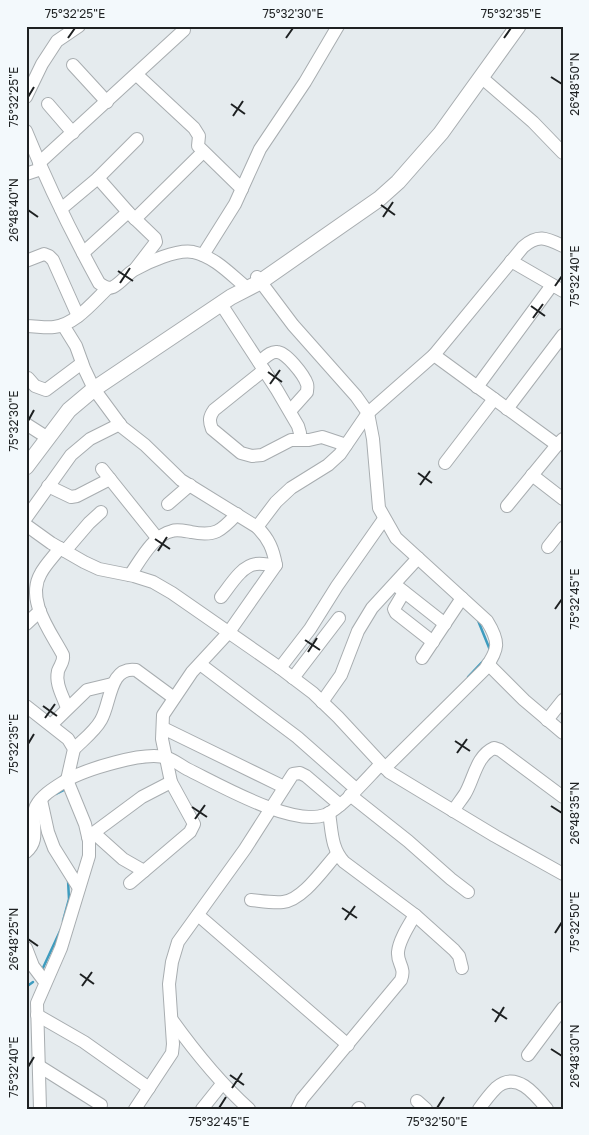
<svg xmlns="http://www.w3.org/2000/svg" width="589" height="1135" font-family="'Golos Text',sans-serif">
<rect width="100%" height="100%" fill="#e5ebee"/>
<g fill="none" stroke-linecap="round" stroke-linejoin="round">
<!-- stream -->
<g stroke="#3e9cbf" stroke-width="2.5">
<polyline points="477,618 490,650"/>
<polyline points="468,677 485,659"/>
<polyline points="56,794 66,789"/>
<polyline points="63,921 69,899 68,880"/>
<polyline points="42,970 61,929"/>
<polyline points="26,987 33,982"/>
</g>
<!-- minor casing -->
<g stroke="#a8adb0" stroke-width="14">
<g id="minor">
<polyline points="73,65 107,102"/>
<polyline points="137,75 194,128 199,136 198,146 242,189"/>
<polyline points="481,77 533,122 563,153"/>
<polyline points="26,97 42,64 57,41 79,26"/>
<polyline points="48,104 73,133"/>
<path d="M26 131C47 183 72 234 99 283 104 287 108 289 113 287 121 283 127 274 134 270 148 262 177 249 193 252 215 257 230 274 247 288"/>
<polyline points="39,163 184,30"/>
<polyline points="26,174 41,169"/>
<polyline points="98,178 128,212 155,238 156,242 136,268"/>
<polyline points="61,209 98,178 137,139"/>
<polyline points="135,219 203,152"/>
<polyline points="83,253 128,212"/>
<polyline points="203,255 235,204 260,149 305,82 338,26"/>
<polyline points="26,261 44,254 49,256 53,260 78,316"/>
<polyline points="511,261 563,291"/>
<path d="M257 277 293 325 356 396 368 413 373 439 379 508 396 538 487 621C500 642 499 649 485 669L385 768"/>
<polyline points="221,304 277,390 298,426 300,433 299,440"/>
<path d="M63 325 76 346 84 368 94 389 122 427 145 445 181 480 257 527C269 539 273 549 276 565L229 632 192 672 163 715 162 739 171 782 194 824 190 832 130 883"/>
<path d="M26 326C36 326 45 328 54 327 75 325 93 302 108 288"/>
<polyline points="434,355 557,445 563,439"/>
<path d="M259 362C264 359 270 351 277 352 286 352 304 375 307 384 308 387 307 388 307 392L290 411"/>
<path d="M264 370 214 410C209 417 209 421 212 429L241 453 252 456 262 455 291 440H309L322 437 346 445"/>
<polyline points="28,378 35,386 46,390 82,363"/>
<polyline points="477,387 552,285"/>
<polyline points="507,409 563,335"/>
<polyline points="26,424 48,438"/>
<polyline points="445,463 494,399"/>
<polyline points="102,469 158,539"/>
<polyline points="532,475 563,499"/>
<polyline points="48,486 71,497 77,496 110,479"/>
<polyline points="168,504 190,485"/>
<polyline points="507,506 557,445"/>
<polyline points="26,518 71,455 90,439 120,424"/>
<polyline points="26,525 51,543 84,562 99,569 134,576 153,582 172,593 280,668 313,693 338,717 389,772 495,836 563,874"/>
<path d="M257 527 276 502 291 488 328 465 340 454 368 413 434 355 523 247C538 234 546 238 563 246"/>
<polyline points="548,547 563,528"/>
<path d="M60 548C54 556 46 564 41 573 25 600 51 632 63 655 64 662 60 665 58 671 55 684 63 696 67 708"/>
<polyline points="65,551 89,523 101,512"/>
<path d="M130 575C140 561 153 535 172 531 177 529 185 531 191 532 215 537 221 531 237 514"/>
<polyline points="398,587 445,624"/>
<polyline points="404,592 394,609 396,613 433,642"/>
<path d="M221 597C230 586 241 566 256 564 262 563 269 565 276 565"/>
<polyline points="26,624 40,611"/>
<polyline points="422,658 462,598"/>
<polyline points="200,664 297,737 356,789"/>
<polyline points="488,664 524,700 563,733"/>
<polyline points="280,668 310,629 337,586 384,519"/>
<polyline points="293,678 339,618"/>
<polyline points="322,702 341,675 358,631 372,608 418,558"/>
<polyline points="26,706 68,739 74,749 67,780 85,824 89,841 89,856 61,948 37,1003 40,1109"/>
<polyline points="547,720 563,700"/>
<polyline points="51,725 87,690 112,684"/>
<polyline points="163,728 284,787"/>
<path d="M74 749C83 740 95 731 101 720 111 703 109 666 136 670L174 698"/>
<polyline points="350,795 408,841 451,879 468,892"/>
<polyline points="41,800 48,832 54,848 79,888"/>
<path d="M453 811C457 805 461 800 465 794 474 779 476 756 494 748L500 750 563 797"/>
<polyline points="94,833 123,859 144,871"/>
<polyline points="88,837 142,797 171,782"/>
<path d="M26 852C42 839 29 822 36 806 42 795 54 788 65 781 84 770 146 750 167 758 174 760 180 765 187 769 218 784 292 827 325 815 342 808 367 778 381 764"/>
<path d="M251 900C261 901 273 903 283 902 303 900 324 868 337 854"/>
<polyline points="198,915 348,1045"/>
<polyline points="415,915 454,950 459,956 462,968"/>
<polyline points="26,948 33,966 45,982"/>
<polyline points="37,1015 84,1042 149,1088"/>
<path d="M172 1020C195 1052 219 1082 249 1109"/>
<polyline points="528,1055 563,1008"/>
<polyline points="39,1066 101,1105"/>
<polyline points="417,1101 426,1109"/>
<polyline points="135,1109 172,1053 173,1044 169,984 172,962 178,942 245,849 293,774 300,773 306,776 340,805"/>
<polyline points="202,1109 222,1084"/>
<path d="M297 1109 302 1099 401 980C406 967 397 964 398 952 399 940 409 925 415 915L344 862C331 848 332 831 329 813"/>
<polyline points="358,1109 359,1108"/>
<path d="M479 1109C484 1102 490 1094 496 1088 516 1070 535 1094 547 1109"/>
</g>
</g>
<!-- major casing -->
<g stroke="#a8adb0" stroke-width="17">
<polyline id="major" points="26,467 69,410 94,389 231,297 260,282 379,199 398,182 441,133 518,26"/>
</g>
<!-- minor -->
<use href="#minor" stroke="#fff" stroke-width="12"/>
<!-- major -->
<use href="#major" stroke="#fff" stroke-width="15"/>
</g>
<!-- ticks -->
<path fill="none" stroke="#1e2122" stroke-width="2" d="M68 38 75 28M286 38 293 28M504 38 511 28M551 77 562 84M28 97 34 87M231 104 245 114M233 116 243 101M381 205 395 215M28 210 38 217M383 217 393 202M118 271 133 281M120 283 130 268M555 286 562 276M531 306 545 316M533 318 543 304M268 372 282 382M270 384 280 370M28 421 34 410M418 473 432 483M420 485 430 471M155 539 170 549M158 551 167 537M555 609 562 599M305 640 320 650M308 652 317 638M43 706 57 716M45 718 55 704M455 741 470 751M28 744 34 734M457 753 467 739M551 806 562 813M192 807 207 817M195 819 205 805M342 908 357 918M345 920 355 906M555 933 562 922M28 939 38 946M80 974 94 984M82 986 92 972M492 1009 507 1019M495 1022 504 1007M551 1049 562 1056M28 1067 34 1057M230 1075 244 1085M232 1088 242 1073M219 1108 226 1097M437 1108 444 1097"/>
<!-- border -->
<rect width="589" height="1135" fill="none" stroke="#f3f9fc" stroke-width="55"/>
<rect x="28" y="28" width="534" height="1080" fill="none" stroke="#1e2122" stroke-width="2"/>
<g font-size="12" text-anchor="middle" fill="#1e2122">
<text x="75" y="18">75°32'25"E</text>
<text x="293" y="18">75°32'30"E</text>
<text x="511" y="18">75°32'35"E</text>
<text transform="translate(575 84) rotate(-90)" y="4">26°48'50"N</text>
<text transform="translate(14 97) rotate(-90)" y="4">75°32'25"E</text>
<text transform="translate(14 210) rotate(-90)" y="4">26°48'40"N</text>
<text transform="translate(575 276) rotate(-90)" y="4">75°32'40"E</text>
<text transform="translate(14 421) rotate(-90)" y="4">75°32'30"E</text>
<text transform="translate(575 599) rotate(-90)" y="4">75°32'45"E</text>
<text transform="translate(14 744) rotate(-90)" y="4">75°32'35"E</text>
<text transform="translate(575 813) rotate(-90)" y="4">26°48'35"N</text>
<text transform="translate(575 922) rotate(-90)" y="4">75°32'50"E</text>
<text transform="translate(14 939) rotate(-90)" y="4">26°48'25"N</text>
<text transform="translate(575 1056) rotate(-90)" y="4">26°48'30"N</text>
<text transform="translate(14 1067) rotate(-90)" y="4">75°32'40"E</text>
<text x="219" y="1126">75°32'45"E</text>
<text x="437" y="1126">75°32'50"E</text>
</g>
</svg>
